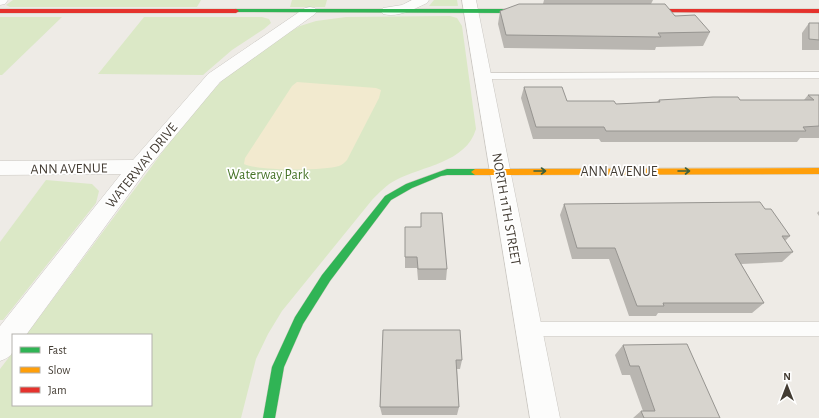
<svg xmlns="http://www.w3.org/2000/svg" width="819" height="418" font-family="'Alegreya Sans',sans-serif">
<rect width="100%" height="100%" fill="#eeebe6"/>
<!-- green -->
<g fill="#dbe8c6">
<polygon points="13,0 201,0 197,7 10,7 6,5"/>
<polygon points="292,0 327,0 325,7 290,7"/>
<polygon points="434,0 457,0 458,6 429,6"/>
<path d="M450 16 457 18 462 26 476 129C466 163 422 166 396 180 386 185 380 192 372 200L282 311 268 334 256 359 241 418H0V369L13 352V405H151V335H26L187 119 229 73 284 35 300 26 316 21 346 17Z"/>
<polygon points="0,17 62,17 2,75 0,75"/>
<polygon points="144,17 262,17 269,19 271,23 264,29 232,50 203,75 98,74"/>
<polygon points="46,180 92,184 99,191 96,203 3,320 0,320 0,242"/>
</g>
<!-- sand -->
<path fill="#f2eacf" d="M297 82 376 88 381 90 379 98 347 160C345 162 342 165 339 166 324 171 259 171 244 164L245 158 292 86Z"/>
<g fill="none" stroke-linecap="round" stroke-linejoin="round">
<!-- lane casing -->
<g stroke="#cac7c2" stroke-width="1">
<g id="lane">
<polygon points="819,72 819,78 483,79 478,76 483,73"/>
<polygon points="529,322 819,322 819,336 529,336 523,334 521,329 523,324"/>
</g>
</g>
<!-- street casing -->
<g stroke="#cac7c2" stroke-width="1">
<g id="street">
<polygon points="0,0 8,0 5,4 0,5"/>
<path d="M412 0H429L427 3C414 9 398 18 383 14L381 11 383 8 402 5Z"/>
<polygon points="462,0 476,0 560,418 530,418"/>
<path d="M310 7 315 8 317 11 315 14 220 82 145 172 26 335H13C13 351 16 355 0 361V326L121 174 0 175V161L133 160 208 74 305 8Z"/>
</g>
</g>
<!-- fast casing -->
<g stroke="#cecabe" stroke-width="1">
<g id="fast">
<polygon points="236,9 530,9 533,11 530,13 234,12 234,10"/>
<polygon points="447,169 475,169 479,172 475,175 447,175 441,176 412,188 391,200 330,281 303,324 284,367 275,418 263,418 272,367 295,317 322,275 385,196 406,184"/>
</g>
</g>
<!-- slow casing -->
<g stroke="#cecabe" stroke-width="1">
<polygon id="slow" points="819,168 819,174 475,175 471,172 475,169"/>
</g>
<!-- jam casing -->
<g stroke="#cecabe" stroke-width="1">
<g id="jam">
<polygon points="0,9 236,9 239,11 236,13 0,13"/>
<polygon points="640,9 819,9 819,13 638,12 638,10"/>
</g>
</g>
<!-- lane -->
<use href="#lane" fill="#fcfcfb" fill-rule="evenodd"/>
<!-- street -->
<use href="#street" fill="#fcfcfb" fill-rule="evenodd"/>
<!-- fast -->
<use href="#fast" fill="#30b455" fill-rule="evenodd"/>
<!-- slow -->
<use href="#slow" fill="#ff9f0a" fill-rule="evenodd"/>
<!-- jam -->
<use href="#jam" fill="#e5322d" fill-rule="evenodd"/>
</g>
<!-- wall -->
<g fill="#b9b6b1">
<polygon points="544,0 653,0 651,4 710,32 703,46 656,47 655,50 504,48 498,24 500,11 543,4"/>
<polygon points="809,23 819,23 819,50 802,50 802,33"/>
<polygon points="524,87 567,101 616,104 657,102 659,100 804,100 808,95 819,95 819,138 800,138 797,142 601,142 599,139 533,139 521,98"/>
<polygon points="564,204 765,209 790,236 785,241 793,252 782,262 741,264 764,303 752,313 658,313 656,316 629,316 609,259 572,259 560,215"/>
<polygon points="819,211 819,216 817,213"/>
<polygon points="421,213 447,269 446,280 418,280 417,268 405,268 405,227 421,227"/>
<polygon points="383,330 462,360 460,369 457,369 459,407 457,415 382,415 380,407"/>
<polygon points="623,345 720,418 633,418 641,411 643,411 630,375 622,375 615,355"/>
</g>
<!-- building -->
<g fill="#d7d4ce" stroke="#969490">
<polygon points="519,4 665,4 675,16 695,15 710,32 658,33 661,37 506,35 500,11"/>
<polygon points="809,23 819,23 819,40 809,39"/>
<polygon points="524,87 562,87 567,101 614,101 616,104 660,102 659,100 713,97 738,97 740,100 814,100 808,95 819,95 819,126 803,127 806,131 606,131 604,127 536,127"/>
<polygon points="760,202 765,209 771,209 790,236 782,236 793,252 735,254 764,303 663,303 664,306 637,306 615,248 577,248 564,204"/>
<polygon points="421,213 442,213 447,269 418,269 417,257 405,257 405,227 421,227"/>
<polygon points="383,330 460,330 462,360 456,360 459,407 380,407"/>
<polygon points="687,344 720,418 644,418 641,411 655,411 639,366 630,366 623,345"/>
</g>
<!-- one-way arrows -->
<defs><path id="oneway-shaft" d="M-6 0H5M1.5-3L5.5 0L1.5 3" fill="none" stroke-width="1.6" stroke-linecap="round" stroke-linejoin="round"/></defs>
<g stroke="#3d603d">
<use href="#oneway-shaft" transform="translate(540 171)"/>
<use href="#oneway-shaft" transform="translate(684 171)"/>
</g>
<g text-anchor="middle" stroke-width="3.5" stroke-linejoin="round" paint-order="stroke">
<!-- street labels -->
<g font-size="14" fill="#433c33" stroke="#fff">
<text transform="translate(141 165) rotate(-51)" y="5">WATERWAY DRIVE</text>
<text transform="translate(69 168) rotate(-1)" y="5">ANN AVENUE</text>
<text x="619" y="176">ANN AVENUE</text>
<text transform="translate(507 209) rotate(80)" y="5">NORTH 11TH STREET</text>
</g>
<!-- park labels -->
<g font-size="14" fill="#467328" stroke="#fff">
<text x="268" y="179">Waterway Park</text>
</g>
</g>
<!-- legend -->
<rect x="12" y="334" width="140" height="72" fill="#ffffff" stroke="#b4b1ad"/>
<rect x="20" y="347" width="20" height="6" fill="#30b455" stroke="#b4b1ad"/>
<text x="48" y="354" font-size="12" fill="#433c33">Fast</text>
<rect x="20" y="367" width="20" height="6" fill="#ff9f0a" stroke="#b4b1ad"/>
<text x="48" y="374" font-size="12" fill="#433c33">Slow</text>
<rect x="20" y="387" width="20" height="6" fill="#e5322d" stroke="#b4b1ad"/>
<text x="48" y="394" font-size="12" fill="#433c33">Jam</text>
<!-- north arrow -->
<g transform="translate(787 386)" stroke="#ffffff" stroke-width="3" paint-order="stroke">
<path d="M0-3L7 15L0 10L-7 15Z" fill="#433c33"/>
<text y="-6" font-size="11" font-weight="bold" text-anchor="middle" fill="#433c33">N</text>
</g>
</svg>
